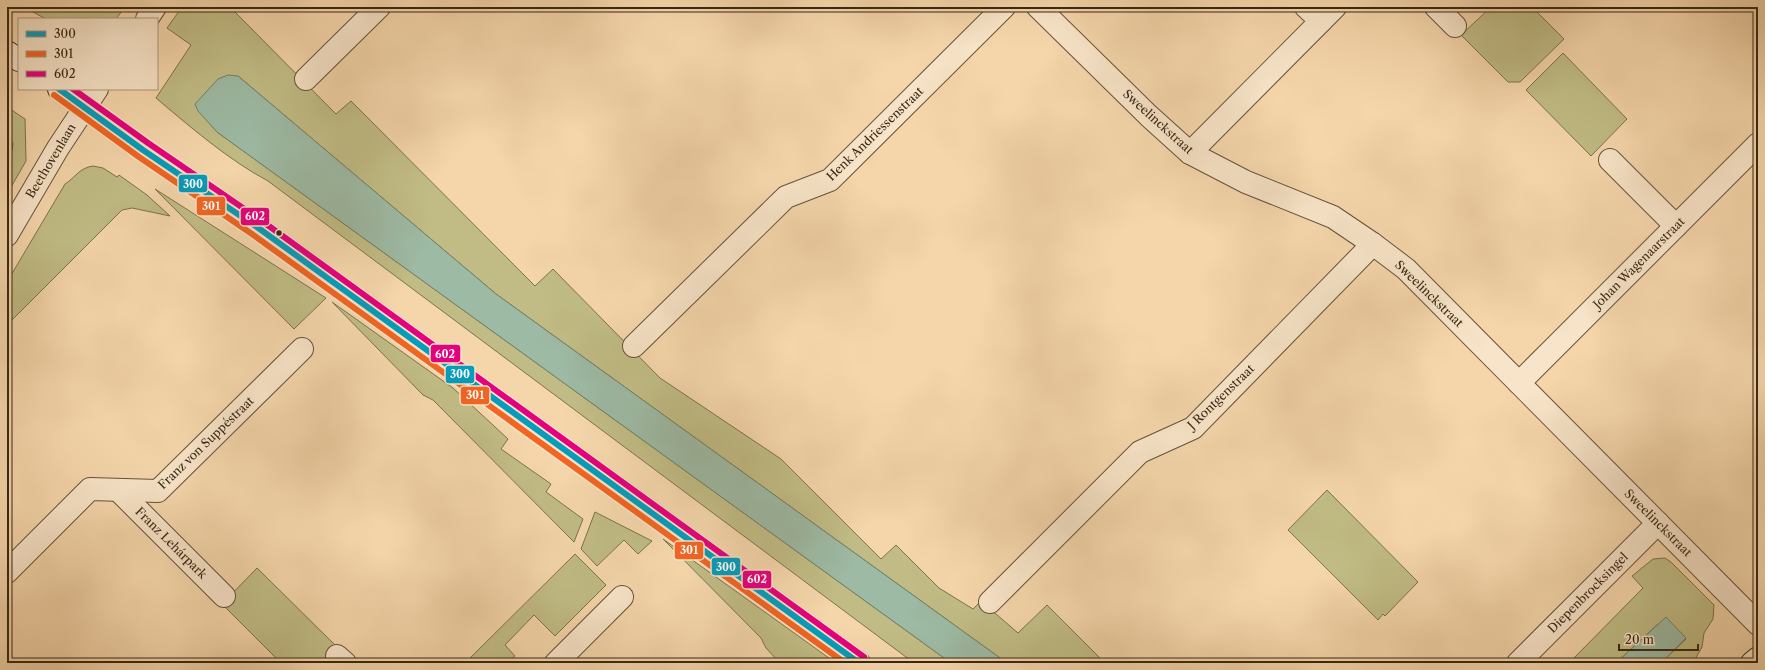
<svg xmlns="http://www.w3.org/2000/svg" width="1765" height="670" font-family="'Libre Caslon Text',serif">
<rect width="100%" height="100%" fill="#f5d6ab"/>
<filter id="stains"><feTurbulence type="fractalNoise" baseFrequency=".005" numOctaves="4"/><feColorMatrix values="0 0 0 0 .2 0 0 0 0 .09 0 0 0 0 .02 0 0 0 .5 -.17"/></filter>
<radialGradient id="worn" r=".72"><stop offset=".6" stop-color="#630" stop-opacity="0"/><stop offset="1" stop-color="#630" stop-opacity=".3"/></radialGradient>
<!-- green -->
<g fill="#c1bc85" stroke="#7c724c">
<polygon points="24,7 125,7 116,19 46,19"/>
<path d="M182 7H230L336 114 351 101 535 286 553 269 660 378 781 459 881 559 896 545 939 588 973 609 981 601 1018 633 1047 605 1105 663H1007L496 294 238 76 199 111 217 132 951 663H914L268 181C230 161 189 126 156 98L191 45 167 28Z"/>
<polygon points="1491,7 1532,7 1564,39 1520,82 1508,82 1461,35"/>
<polygon points="1563,53 1627,119 1591,156 1526,90"/>
<polygon points="7,107 25,119 26,161 7,194 7,158 12,150 13,143 7,136"/>
<path d="M93 166 103 168 117 177 119 175 147 195 170 216 132 208 122 210 7 325V282L65 184C76 177 79 168 93 166Z"/>
<polygon points="155,189 326,298 294,329"/>
<polygon points="332,302 453,388 508,439 501,449 551,484 546,492 583,519 574,542 433,400 423,395"/>
<polygon points="1327,490 1418,582 1385,616 1383,614 1378,620 1288,530"/>
<polygon points="595,512 652,541 638,554 624,540 597,566 581,549"/>
<polygon points="663,539 836,663 780,663 766,648 761,638"/>
<polygon points="575,554 606,585 555,636 534,615 505,645 515,656 507,663 465,663"/>
<polygon points="1665,558 1671,562 1714,605 1713,619 1704,633 1702,647 1693,663 1661,663 1686,639 1658,624 1616,663 1569,663 1643,588 1632,576 1653,559"/>
<polygon points="257,568 338,648 323,663 281,663 222,604"/>
</g>
<!-- water -->
<g fill="#9dbaa4" stroke="#757f6a">
<polygon points="228,75 238,76 496,294 1007,663 951,663 217,132 198,111 195,104 218,79"/>
<polygon points="7,136 13,143 12,150 7,158"/>
<polygon points="1666,617 1686,638 1661,663 1616,663"/>
</g>
<g fill="none" stroke-linecap="round" stroke-linejoin="round">
<!-- street casing -->
<g stroke="#67533a" stroke-width="24">
<g id="street">
<polyline points="1038,7 1149,116 1190,153 1246,182 1333,217 1373,244 1406,269 1758,624"/>
<polyline points="1306,7 1321,21"/>
<polyline points="1436,7 1455,26"/>
<polyline points="147,19 155,7"/>
<polyline points="306,79 379,7"/>
<polyline points="1190,153 1335,7"/>
<polyline points="1610,160 1676,226"/>
<polyline points="7,235 58,148 97,89"/>
<polyline points="634,346 786,197 830,180 1004,7"/>
<polyline points="1519,383 1758,144"/>
<polyline points="118,490 224,596"/>
<polyline points="7,572 90,489 158,491 302,349"/>
<polyline points="990,602 1140,452 1193,428 1373,244"/>
<polyline points="337,656 345,663"/>
<polyline points="556,663 622,597"/>
<polyline points="1518,663 1658,523"/>
</g>
</g>
<!-- secondary casing -->
<g stroke="#382714" stroke-width="24">
<g id="secondary">
<polyline points="7,52 19,60"/>
<polyline points="59,89 143,150 257,227 859,663"/>
<polyline points="1752,663 1758,658"/>
</g>
</g>
<!-- street -->
<use href="#street" stroke="#f8e4c8" stroke-width="22"/>
<!-- secondary -->
<use href="#secondary" stroke="#f8e4c8" stroke-width="22"/>
<!-- bus-1 casing -->
<g stroke="#f8e4c8" stroke-width="9">
<polyline id="bus-1" points="59,89 143,150 257,227 859,663"/>
</g>
<!-- bus-2 casing -->
<g stroke="#f8e4c8" stroke-width="9">
<polyline id="bus-2" points="54,95 139,157 252,234 845,663"/>
</g>
<!-- bus-3 casing -->
<g stroke="#f8e4c8" stroke-width="9">
<polyline id="bus-3" points="73,89 148,143 262,221 864,657"/>
</g>
<!-- bus-1 -->
<use href="#bus-1" stroke="#069cbb" stroke-width="6"/>
<!-- bus-2 -->
<use href="#bus-2" stroke="#f26522" stroke-width="6"/>
<!-- bus-3 -->
<use href="#bus-3" stroke="#e5007d" stroke-width="6"/>
</g>
<!-- markers -->
<circle fill="#382714" stroke="#f8e4c8" stroke-width="1.5" cx="279" cy="233" r="3.5"/>
<g text-anchor="middle" stroke-width="4" stroke-linejoin="round" paint-order="stroke">
<!-- street labels -->
<g font-size="12" fill="#382714" stroke="#f8e4c8">
<text transform="translate(1158 122) rotate(42)" y="4">Sweelinckstraat</text>
<text transform="translate(875 134) rotate(-44)" y="4">Henk Andriessenstraat</text>
<text transform="translate(51 161) rotate(-59)" y="4">Beethovenlaan</text>
<text transform="translate(1639 263) rotate(-45)" y="4">Johan Wagenaarstraat</text>
<text transform="translate(1429 294) rotate(44)" y="4">Sweelinckstraat</text>
<text transform="translate(1221 397) rotate(-44)" y="4">J Rontgenstraat</text>
<text transform="translate(206 443) rotate(-44)" y="4">Franz von Suppéstraat</text>
<text transform="translate(1658 523) rotate(45)" y="4">Sweelinckstraat</text>
<text transform="translate(171 543) rotate(45)" y="4">Franz Lehárpark</text>
<text transform="translate(1588 593) rotate(-45)" y="4">Diepenbrocksingel</text>
</g>
</g>
<g stroke="#f8e4c8" stroke-width="1.5">
<rect x="178" y="174" width="30" height="19" rx="4" fill="#069cbb"/>
<rect x="196" y="196" width="30" height="20" rx="4" fill="#f26522"/>
<rect x="240" y="207" width="30" height="19" rx="4" fill="#e5007d"/>
<rect x="430" y="344" width="31" height="19" rx="4" fill="#e5007d"/>
<rect x="445" y="365" width="30" height="19" rx="4" fill="#069cbb"/>
<rect x="460" y="386" width="30" height="19" rx="4" fill="#f26522"/>
<rect x="674" y="541" width="30" height="19" rx="4" fill="#f26522"/>
<rect x="711" y="557" width="30" height="19" rx="4" fill="#069cbb"/>
<rect x="742" y="570" width="30" height="19" rx="4" fill="#e5007d"/>
</g>
<g font-size="11" text-anchor="middle" font-weight="bold" fill="#fff">
<text x="193" y="188">300</text>
<text x="211" y="210">301</text>
<text x="255" y="220">602</text>
<text x="445" y="358">602</text>
<text x="460" y="378">300</text>
<text x="475" y="399">301</text>
<text x="689" y="554">301</text>
<text x="726" y="571">300</text>
<text x="757" y="583">602</text>
</g>
<!-- margin -->
<rect width="1765" height="670" fill="none" stroke="#f5d6ab" stroke-width="24"/>
<rect x="8" y="8" width="1749" height="654" fill="none" stroke="#382714" stroke-width="2"/>
<rect x="12" y="12" width="1741" height="646" fill="none" stroke="#382714"/>
<!-- legend -->
<rect x="18" y="18" width="140" height="72" fill="#f8e4c8" stroke="#ab9880"/>
<rect x="26" y="31" width="20" height="6" fill="#069cbb" stroke="#ab9880"/>
<text x="54" y="38" font-size="12" fill="#382714">300</text>
<rect x="26" y="51" width="20" height="6" fill="#f26522" stroke="#ab9880"/>
<text x="54" y="58" font-size="12" fill="#382714">301</text>
<rect x="26" y="71" width="20" height="6" fill="#e5007d" stroke="#ab9880"/>
<text x="54" y="78" font-size="12" fill="#382714">602</text>
<!-- scale -->
<path d="M1619 644v6h79v-6" fill="none" stroke="#382714" stroke-width="2"/>
<text x="1625" y="644" font-size="12" fill="#382714" stroke="#f8e4c8" stroke-width="3" paint-order="stroke">20 m</text>
<rect width="100%" height="100%" filter="url(#stains)"/>
<rect width="100%" height="100%" fill="url(#worn)"/>
</svg>
